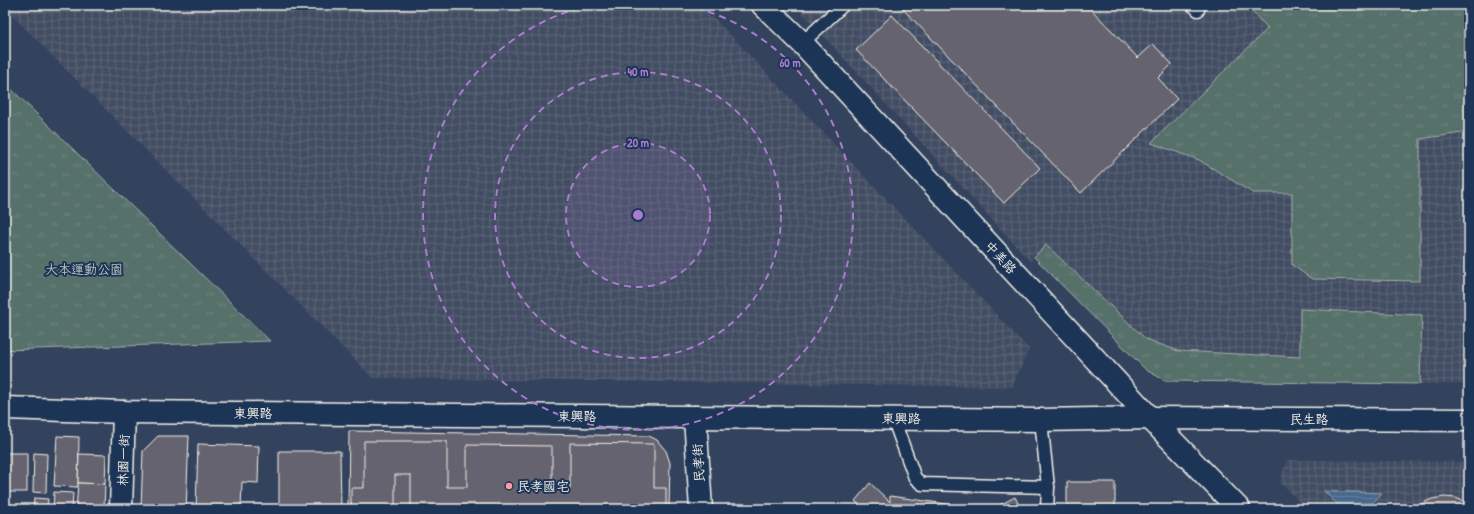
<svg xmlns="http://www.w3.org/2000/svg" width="1474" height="514" font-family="'Patrick Hand','LXGW WenKai TC',sans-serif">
<defs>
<pattern id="industrial-grid" width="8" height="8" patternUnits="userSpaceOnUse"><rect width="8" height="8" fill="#424d63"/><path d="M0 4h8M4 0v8" fill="none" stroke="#5e6779"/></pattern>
<pattern id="grass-tufts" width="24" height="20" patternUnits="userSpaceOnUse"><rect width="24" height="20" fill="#576f6b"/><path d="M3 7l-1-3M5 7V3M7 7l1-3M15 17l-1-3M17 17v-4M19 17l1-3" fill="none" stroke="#708480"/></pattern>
<pattern id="water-rules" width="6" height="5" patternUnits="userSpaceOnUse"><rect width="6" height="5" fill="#48688e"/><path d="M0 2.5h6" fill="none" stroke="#637e9e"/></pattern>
</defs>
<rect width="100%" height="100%" fill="#33435e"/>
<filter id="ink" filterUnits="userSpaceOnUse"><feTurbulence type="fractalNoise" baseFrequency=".025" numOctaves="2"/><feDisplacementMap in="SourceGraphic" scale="8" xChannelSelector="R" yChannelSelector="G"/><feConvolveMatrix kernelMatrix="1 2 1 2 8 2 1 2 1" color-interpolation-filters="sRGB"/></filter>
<g filter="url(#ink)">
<!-- industrial -->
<g fill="url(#industrial-grid)">
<polygon points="5,5 700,5 714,18 1029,349 1012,387 373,378 5,8"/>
<polygon points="795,5 1245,5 1268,28 1151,143 1199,160 1253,193 1292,192 1292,265 1420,281 1420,139 1469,132 1469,384 1420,384 1422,315 1300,309 1301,357 1178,351 1146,339 1046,245 1030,261"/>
<polygon points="1287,460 1469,462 1469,509 1306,509 1280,482"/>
</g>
<!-- grass -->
<g fill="url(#grass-tufts)" stroke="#a6b0aa">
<polygon points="1245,5 1469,5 1469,132 1420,139 1420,281 1312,279 1292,265 1292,193 1253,193 1199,160 1151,143 1268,28"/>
<polygon points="5,83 270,341 5,350"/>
<polygon points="1046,245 1146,339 1178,351 1300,357 1300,309 1422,315 1420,384 1166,381 1146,370 1034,257"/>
</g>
<!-- water -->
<polygon fill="url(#water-rules)" stroke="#8d9fb2" points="1324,491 1382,493 1367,509 1342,509"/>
<!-- building -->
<g fill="#666470" stroke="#f4f1e8">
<polygon points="899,5 1087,5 1138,58 1153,44 1172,64 1158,78 1177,99 1081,193"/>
<polygon points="892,15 1040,168 1004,203 856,50"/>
<polygon points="349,431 649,436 657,440 666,451 670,463 669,509 348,509"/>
<polygon points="57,436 79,437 78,487 54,486"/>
<polygon points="158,436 189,436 186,509 141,509 143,451"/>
<polygon points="364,441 447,441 447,487 467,487 467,445 552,446 552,489 570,489 570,443 654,444 654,488 666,488 666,509 621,509 621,507 598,506 598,509 501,508 501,509 411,509 411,475 395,475 395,509 351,509 351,488 364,488"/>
<polygon points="198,444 259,446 258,483 242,482 241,509 196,509"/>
<polygon points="279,451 340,451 341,509 279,509"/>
<rect x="6" y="453" width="21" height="39"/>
<polygon points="34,453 47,454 46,493 33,492"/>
<polygon points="79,454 106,455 105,484 78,483"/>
<rect x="1067" y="482" width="48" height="27"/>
<polygon points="78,483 105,484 104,509 76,509"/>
<polygon points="870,483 890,502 890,496 982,509 864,509 855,501"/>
<polygon points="54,492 73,493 72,509 53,509"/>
<polygon points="1015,497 1021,509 992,509"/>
<polygon points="1444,497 1456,498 1467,503 1469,504 1469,509 1416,509 1421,504 1432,499"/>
<polygon points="34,498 48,499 47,509 33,509"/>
</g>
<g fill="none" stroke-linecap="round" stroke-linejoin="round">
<!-- lane casing -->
<g stroke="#f4f1e8" stroke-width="15">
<g id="lane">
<polyline points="1193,5 1198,10"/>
<polyline points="802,43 843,5"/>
<polyline points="893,418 915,478 922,484 1048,487"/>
<polyline points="1041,420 1048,487 1047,509"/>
</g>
</g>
<!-- street casing -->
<g stroke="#f4f1e8" stroke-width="25">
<g id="street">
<polyline points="695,417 701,509"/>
<polyline points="121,509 124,412"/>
</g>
</g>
<!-- secondary casing -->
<g stroke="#f4f1e8" stroke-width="25">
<g id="secondary">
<polyline points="763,5 802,43 1150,418 1239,509"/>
<polyline points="5,408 124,412 1041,420 1150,418 1469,420"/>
</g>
</g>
<!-- lane -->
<use href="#lane" stroke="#1d3557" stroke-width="12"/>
<!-- street -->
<use href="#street" stroke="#1d3557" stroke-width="22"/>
<!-- secondary -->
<use href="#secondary" stroke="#1d3557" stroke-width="22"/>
</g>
</g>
<!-- distance rings -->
<circle cx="638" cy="215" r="72" fill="#ab7bcf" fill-opacity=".12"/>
<g fill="none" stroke="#ab7bcf" stroke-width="2" stroke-dasharray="7 5">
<circle cx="638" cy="215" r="72"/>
<circle cx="638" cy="215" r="143"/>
<path d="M685 5A215 215 0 1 1 591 5"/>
</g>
<!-- markers -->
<circle fill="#ff9aa2" stroke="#1d3557" stroke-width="1.5" cx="509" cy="486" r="4"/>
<g text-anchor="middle" stroke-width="4" stroke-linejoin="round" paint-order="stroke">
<!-- street labels -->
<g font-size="13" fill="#f4f1e8" stroke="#1d3557">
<text transform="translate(1001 257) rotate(47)" y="5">中美路</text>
<text x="253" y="418">東興路</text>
<text x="577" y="421">東興路</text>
<text transform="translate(901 418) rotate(1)" y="5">東興路</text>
<text x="1309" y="424">民生路</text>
<text transform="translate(123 460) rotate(-88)" y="5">林園一街</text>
<text transform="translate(698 463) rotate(-94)" y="5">民孝街</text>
</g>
<!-- park labels -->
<g font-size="13" fill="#bdc4bc" stroke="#1d3557">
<text x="84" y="274">大本運動公園</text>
</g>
<!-- poi labels -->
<g font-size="13" fill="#f4f1e8" stroke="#1d3557" text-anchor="start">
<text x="517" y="491">民孝國宅</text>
</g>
</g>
<circle cx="638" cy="215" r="6" fill="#ab7bcf" stroke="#1d3557" stroke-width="2"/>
<g font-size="12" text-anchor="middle" font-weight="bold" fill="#ab7bcf" stroke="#1d3557" stroke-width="4" stroke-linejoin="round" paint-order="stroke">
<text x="790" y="67">60 m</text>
<text x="638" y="76">40 m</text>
<text x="638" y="147">20 m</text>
</g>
<!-- margin -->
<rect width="1474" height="514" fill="none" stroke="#1d3557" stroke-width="20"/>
<rect x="10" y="10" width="1454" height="494" fill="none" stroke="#f4f1e8" stroke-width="1.5" filter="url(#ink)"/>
</svg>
